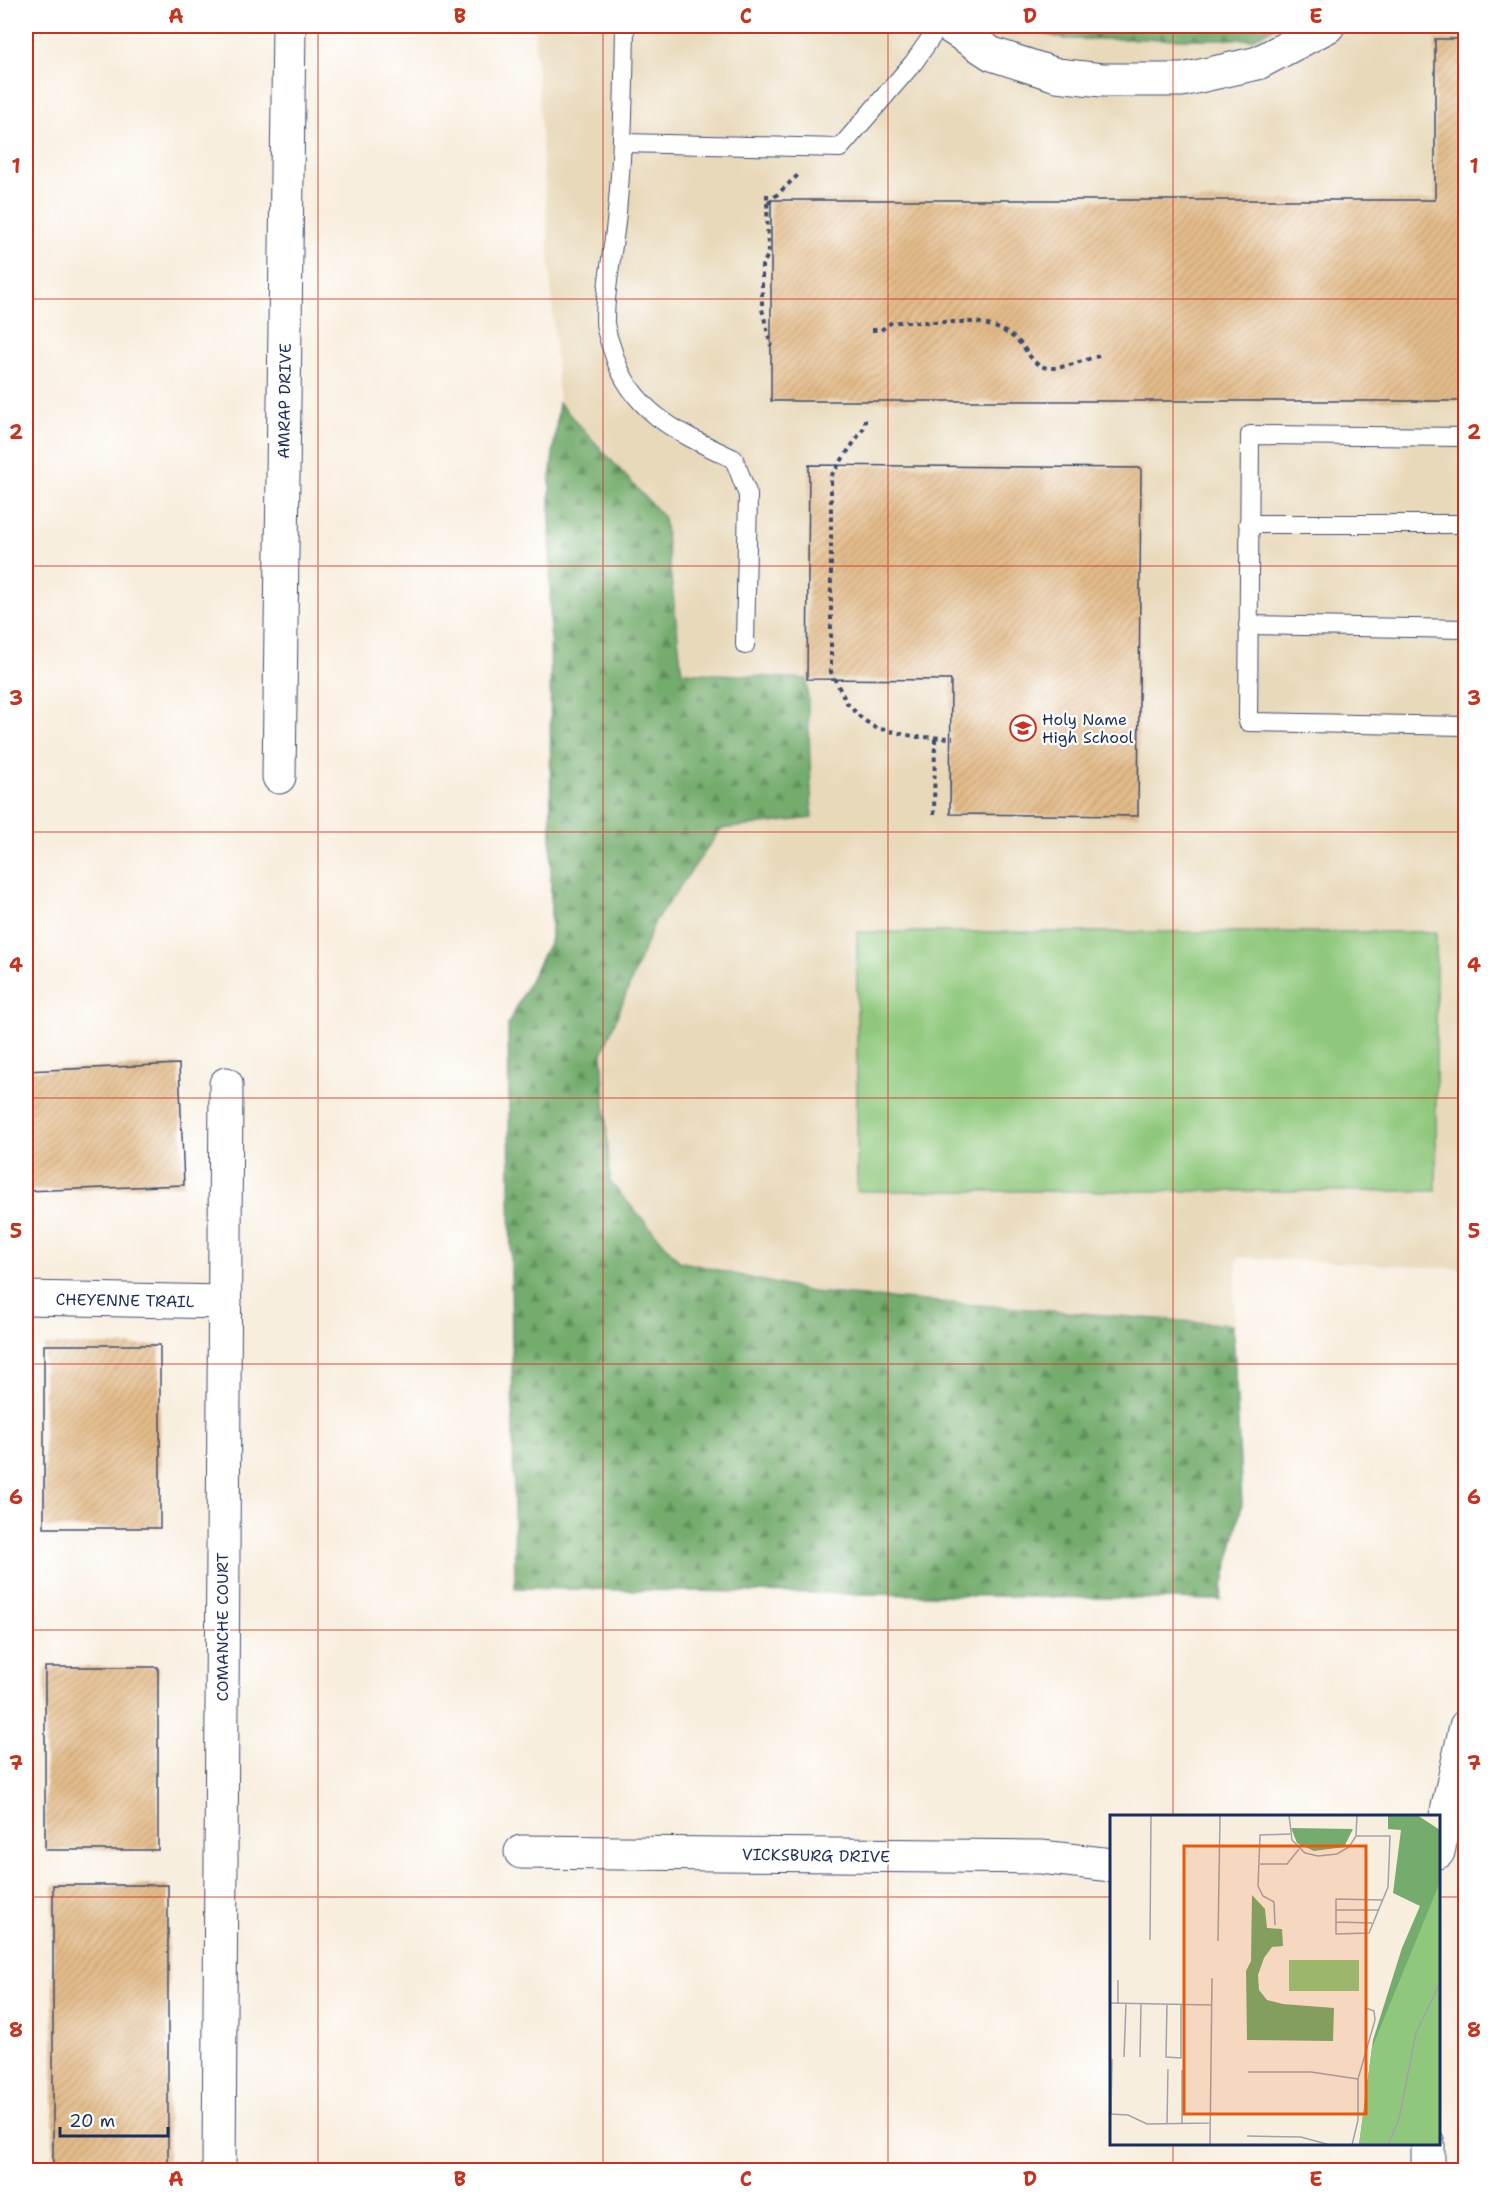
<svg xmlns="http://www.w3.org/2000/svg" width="1491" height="2196" font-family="'Shantell Sans',sans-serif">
<defs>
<pattern id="forest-firs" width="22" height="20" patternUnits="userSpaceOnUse" patternTransform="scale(1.5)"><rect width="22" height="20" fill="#73ac6c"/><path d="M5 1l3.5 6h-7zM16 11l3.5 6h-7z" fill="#5e8c5c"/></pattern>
<pattern id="building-hatch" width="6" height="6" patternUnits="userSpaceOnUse" patternTransform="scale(1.5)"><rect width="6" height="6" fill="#e3bb89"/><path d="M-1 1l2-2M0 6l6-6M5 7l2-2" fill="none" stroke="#c2a179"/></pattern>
</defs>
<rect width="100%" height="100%" fill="#fff"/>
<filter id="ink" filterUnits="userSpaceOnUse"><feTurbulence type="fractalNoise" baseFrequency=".0167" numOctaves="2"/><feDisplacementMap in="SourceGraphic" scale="12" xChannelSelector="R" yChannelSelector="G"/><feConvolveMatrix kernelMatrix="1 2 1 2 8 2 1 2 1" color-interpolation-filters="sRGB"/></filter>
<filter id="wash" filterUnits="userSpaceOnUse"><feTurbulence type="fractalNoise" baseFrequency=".008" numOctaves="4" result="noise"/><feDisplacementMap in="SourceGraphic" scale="24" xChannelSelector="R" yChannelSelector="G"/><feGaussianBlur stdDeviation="1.35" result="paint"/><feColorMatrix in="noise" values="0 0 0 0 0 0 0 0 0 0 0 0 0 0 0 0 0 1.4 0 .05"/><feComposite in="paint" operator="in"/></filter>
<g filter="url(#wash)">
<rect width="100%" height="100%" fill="#f8eede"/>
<!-- built -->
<polygon fill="#e8d9ba" points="534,26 1465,26 1465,1269 1237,1257 1233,1325 628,1454"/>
<!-- forest -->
<g fill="url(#forest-firs)" stroke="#476e65" stroke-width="1.5">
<polygon points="1010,26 1277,26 1252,39 1065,39"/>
<polygon points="559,403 664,518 682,672 807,679 812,818 721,829 655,921 602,1054 610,1182 679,1261 811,1292 1233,1325 1242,1504 1220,1600 515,1588 508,1024 551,939 550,479"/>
</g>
<!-- park -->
<rect fill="#8fc87c" stroke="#557c6d" stroke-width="1.5" x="857" y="932" width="579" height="259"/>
<g id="blocks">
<!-- building -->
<g fill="url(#building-hatch)">
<polygon points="1435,39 1466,39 1466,401 771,401 771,200 1435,200"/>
<polygon points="809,465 1141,468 1138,816 950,814 951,680 807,679"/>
<polygon points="179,1064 184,1185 26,1191 26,1071"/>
<rect x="44" y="1345" width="116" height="183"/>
<rect x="45" y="1667" width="113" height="183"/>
<rect x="53" y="1885" width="115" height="285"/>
</g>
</g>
</g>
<g filter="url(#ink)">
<use href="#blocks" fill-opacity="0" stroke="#3c4c71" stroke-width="1.5"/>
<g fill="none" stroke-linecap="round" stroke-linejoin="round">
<!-- service casing -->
<g stroke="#3c4c71" stroke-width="20">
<g id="service">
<path d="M625 26C624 88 623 150 617 212 614 249 605 284 605 321 605 331 610 342 613 352 631 413 681 434 734 459L748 495 745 645"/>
<polyline points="624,143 840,148 914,62 939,26"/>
<polyline points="1466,437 1250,435 1248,722 1466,726"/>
<polyline points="1248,524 1466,524"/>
<polyline points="1248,625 1466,629"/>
</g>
</g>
<!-- minor casing -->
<g stroke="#3c4c71" stroke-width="35">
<g id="minor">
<polyline points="949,26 992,54 1057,75 1102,80 1182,80 1258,63 1328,26"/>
<polyline points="279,777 289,26"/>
<polyline points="26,1298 225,1302"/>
<polyline points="521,1852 1041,1857 1112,1865"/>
<polyline points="1438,1852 1466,1726"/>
<polyline points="219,2170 226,1084"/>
<polyline points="1428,2170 1428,2144"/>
</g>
</g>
<!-- path -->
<g stroke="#3c4c71" stroke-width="4" stroke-dasharray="4.5 4.5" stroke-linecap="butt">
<polyline points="767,194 768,255 762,266 762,309 771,346"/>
<polyline points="768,203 798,175"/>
<path d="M872 330H881L892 322H975C991 325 1006 330 1018 341 1029 351 1032 367 1049 368 1065 369 1084 359 1100 356"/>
<polyline points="865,419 865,426 831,476 831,672 847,703 862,719 876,728 917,737 953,738"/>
<polyline points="934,815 935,738"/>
</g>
<!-- service -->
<use href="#service" stroke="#fff" stroke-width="18"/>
<!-- minor -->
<use href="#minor" stroke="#fff" stroke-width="33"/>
</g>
</g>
<!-- grid -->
<path fill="none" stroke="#c8321e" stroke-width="1.5" stroke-opacity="0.55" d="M318 26V2170M603 26V2170M888 26V2170M1173 26V1816M26 299H1466M26 566H1466M26 832H1466M26 1098H1466M26 1364H1466M26 1630H1466M26 1897H1112M1438 1897H1466M1173 2144V2170"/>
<!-- icons -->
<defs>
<g id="school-ring" transform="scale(1.35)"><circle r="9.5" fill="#fff" stroke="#c8321e" stroke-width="1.5"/><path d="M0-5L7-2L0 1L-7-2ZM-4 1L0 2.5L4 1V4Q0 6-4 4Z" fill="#c8321e"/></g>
</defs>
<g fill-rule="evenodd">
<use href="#school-ring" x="1023" y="728"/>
</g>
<g text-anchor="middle" stroke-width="4.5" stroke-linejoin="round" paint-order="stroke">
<!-- street labels -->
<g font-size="16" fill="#1b2f5e" stroke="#fff">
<text transform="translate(284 401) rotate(-89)" y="6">AMRAP DRIVE</text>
<text transform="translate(125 1300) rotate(1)" y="6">CHEYENNE TRAIL</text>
<text transform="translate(222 1627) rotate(-90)" y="6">COMANCHE COURT</text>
<text transform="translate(816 1855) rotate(1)" y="6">VICKSBURG DRIVE</text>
</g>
<!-- poi labels -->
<g font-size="16" fill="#1b2f5e" stroke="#fff" text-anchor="start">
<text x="1042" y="725">Holy Name<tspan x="1042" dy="18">High School</tspan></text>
</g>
</g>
<!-- overview -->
<g transform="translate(1110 1815)">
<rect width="330" height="330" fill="#f8eede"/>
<path d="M278 0H307L330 15V330H249L263 225 292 133 310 91 283 78 291 15 278 14ZM181 13 243 14 234 32 204 36 187 28ZM142 80 155 94 157 113 172 114 173 131 162 132 154 143 148 160 149 175 157 185 173 189 224 193 223 226 137 225 136 156 141 146Z" fill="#73ac6c"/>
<path d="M330 67V330H249L262 233ZM179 145H249V176H179Z" fill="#8fc87c"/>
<path fill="none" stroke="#a0a2ab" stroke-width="1.5" d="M179 0 182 25 195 38 208 41 227 39 239 32 246 21 247 0M246 21H280L278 72 259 118 226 119V84L272 85M150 49H177L189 34M226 95H268M226 107 262 108M165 110 164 87 153 81 148 71 150 20 180 19M40 125 41 0M108 126 110 0M0 188 102 190M8 188V165M57 189 56 242 71 243V189M14 242 16 188M30 242 31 189M72 255V309M138 257H201L248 264M0 299 18 300 37 309 101 308M1 299 2 244M57 309 58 254M137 321 191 322 220 330M100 330 102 163M242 330 248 305V264L265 205 264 196 256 193M278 330 289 304 306 218 330 168"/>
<path fill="#e8590c" fill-opacity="0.15" stroke="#e8590c" stroke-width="3" d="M74 31H256V299H74Z"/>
<rect width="330" height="330" fill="none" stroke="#1b2f5e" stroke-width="3"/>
</g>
<!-- margin -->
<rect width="1491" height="2196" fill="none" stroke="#fff" stroke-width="66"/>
<!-- scale -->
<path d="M60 2127v9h108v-9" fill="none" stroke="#1b2f5e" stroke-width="3"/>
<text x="69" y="2127" font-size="18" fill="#1b2f5e" stroke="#ffffff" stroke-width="4.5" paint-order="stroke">20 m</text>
<rect x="33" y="33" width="1425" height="2130" fill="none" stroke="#c8321e" stroke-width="2"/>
<g font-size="20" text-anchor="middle" font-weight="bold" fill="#c8321e">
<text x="176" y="23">A</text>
<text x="460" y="23">B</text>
<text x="746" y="23">C</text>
<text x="1030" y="23">D</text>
<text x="1316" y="23">E</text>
<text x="16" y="173">1</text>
<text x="1474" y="173">1</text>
<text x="16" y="439">2</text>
<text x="1474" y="439">2</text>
<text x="16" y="705">3</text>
<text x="1474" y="705">3</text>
<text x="16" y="972">4</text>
<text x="1474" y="972">4</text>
<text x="16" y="1238">5</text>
<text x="1474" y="1238">5</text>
<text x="16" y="1504">6</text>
<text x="1474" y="1504">6</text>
<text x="16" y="1770">7</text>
<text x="1474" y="1770">7</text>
<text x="16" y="2037">8</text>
<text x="1474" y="2037">8</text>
<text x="176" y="2186">A</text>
<text x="460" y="2186">B</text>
<text x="746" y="2186">C</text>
<text x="1030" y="2186">D</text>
<text x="1316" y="2186">E</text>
</g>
</svg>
